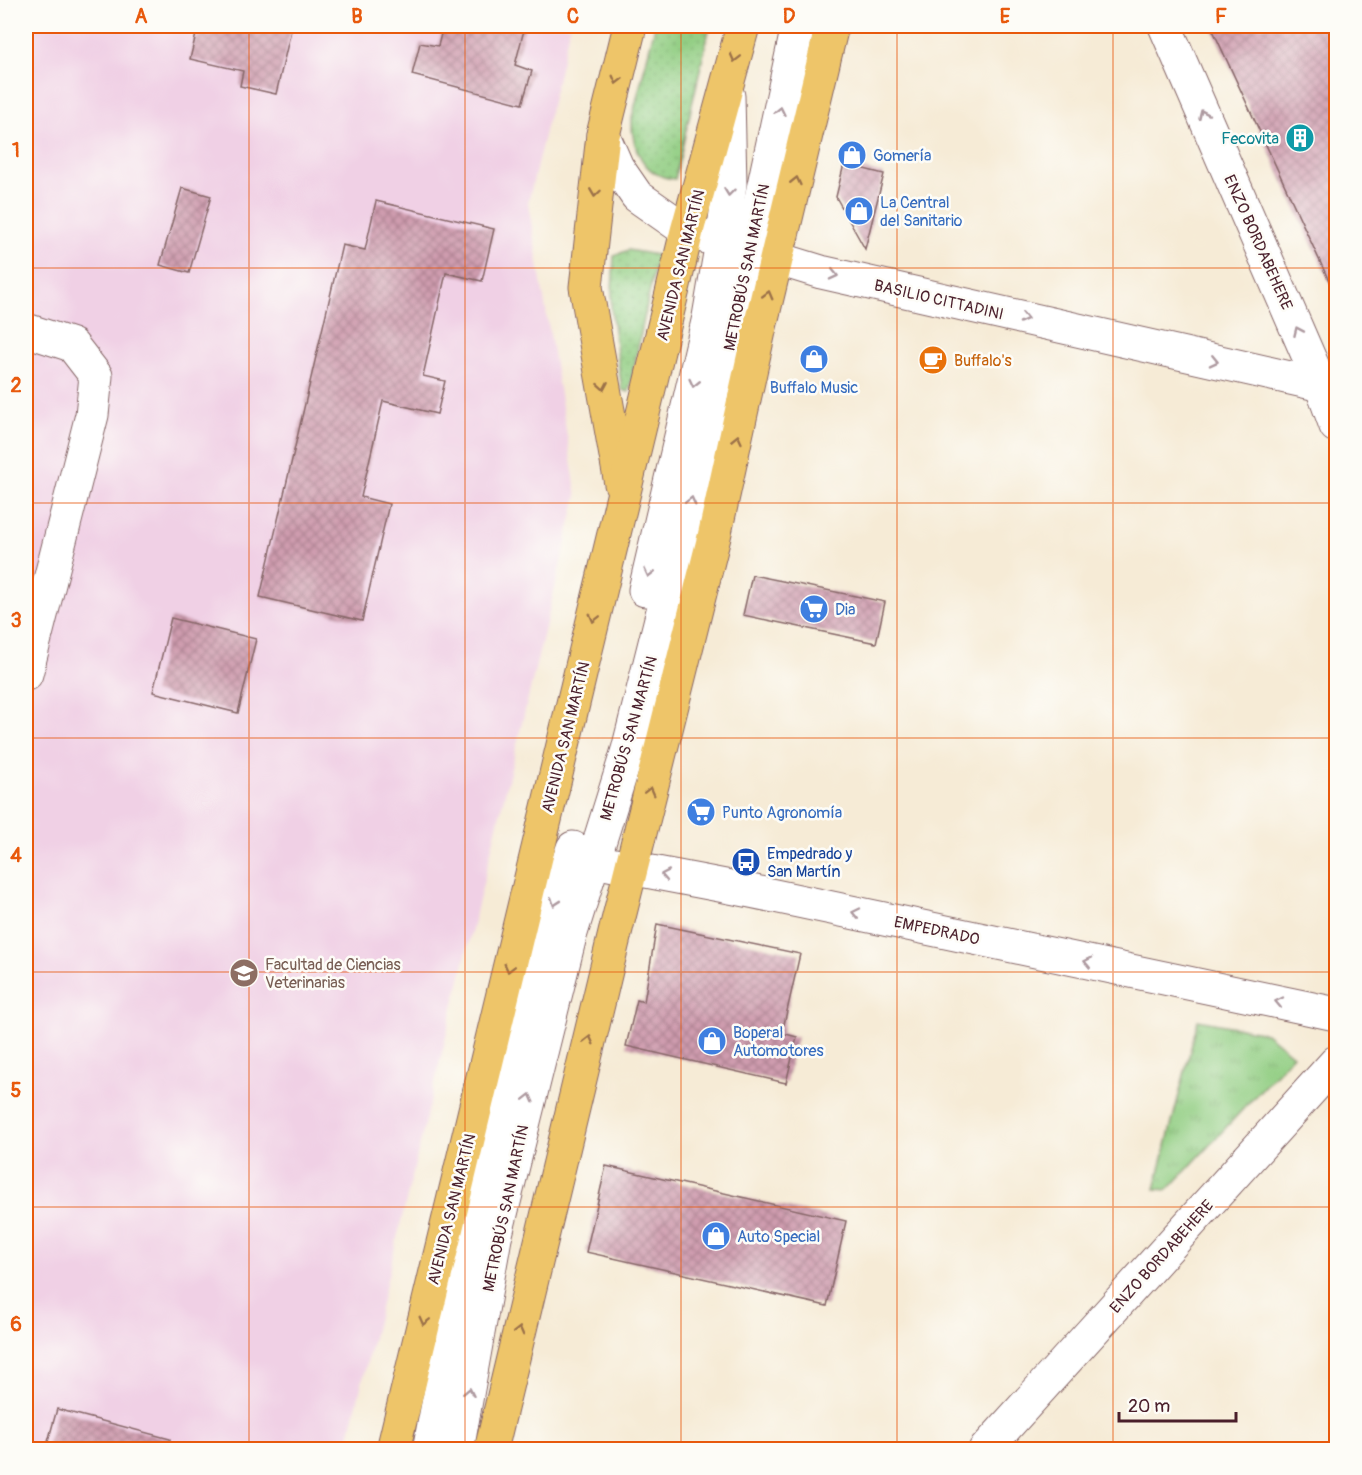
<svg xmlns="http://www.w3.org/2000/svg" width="1362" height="1475" font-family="Pangolin,sans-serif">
<defs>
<pattern id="grass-dots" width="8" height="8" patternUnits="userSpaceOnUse" patternTransform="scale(1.5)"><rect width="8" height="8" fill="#92ce83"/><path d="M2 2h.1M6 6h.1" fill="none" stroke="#7fb071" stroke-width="1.8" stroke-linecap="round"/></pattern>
<pattern id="park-tufts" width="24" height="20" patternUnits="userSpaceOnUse" patternTransform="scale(1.5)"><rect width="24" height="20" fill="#92ce83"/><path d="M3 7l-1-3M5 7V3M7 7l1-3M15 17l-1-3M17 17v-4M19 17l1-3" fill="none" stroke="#7fb071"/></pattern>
<pattern id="building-cross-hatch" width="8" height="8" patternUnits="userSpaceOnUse" patternTransform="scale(1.5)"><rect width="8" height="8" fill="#cf9caf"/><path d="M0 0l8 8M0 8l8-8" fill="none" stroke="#aa7f8f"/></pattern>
</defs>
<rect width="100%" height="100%" fill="#fdfcf7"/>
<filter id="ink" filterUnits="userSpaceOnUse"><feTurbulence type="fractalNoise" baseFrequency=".0167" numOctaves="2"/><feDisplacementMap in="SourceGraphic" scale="12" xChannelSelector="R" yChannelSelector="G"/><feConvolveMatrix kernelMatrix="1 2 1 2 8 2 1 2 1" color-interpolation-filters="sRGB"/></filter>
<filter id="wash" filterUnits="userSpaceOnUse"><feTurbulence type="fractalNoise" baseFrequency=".008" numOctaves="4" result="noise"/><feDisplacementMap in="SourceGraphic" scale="24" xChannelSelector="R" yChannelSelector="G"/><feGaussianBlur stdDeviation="1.35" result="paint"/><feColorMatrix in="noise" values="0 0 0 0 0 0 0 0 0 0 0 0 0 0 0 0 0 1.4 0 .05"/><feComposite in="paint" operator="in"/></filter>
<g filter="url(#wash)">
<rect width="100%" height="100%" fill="#f6ebd6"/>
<!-- built -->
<polygon fill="#f0d0e5" points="26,26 570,26 528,203 577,496 346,1449 26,1449"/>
<!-- grass -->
<g fill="url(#grass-dots)" stroke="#6e7657" stroke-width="1.5">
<path d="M655 26H710L675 179C643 177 631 147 632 118Z"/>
<polygon points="628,250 657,255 629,392 622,390 611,308 614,256"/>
</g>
<!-- park -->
<polygon fill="url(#park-tufts)" stroke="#6e7657" stroke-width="1.5" points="1198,1020 1266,1033 1293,1055 1168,1190 1155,1189"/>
<g id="blocks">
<!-- building -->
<g fill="url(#building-cross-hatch)">
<polygon points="198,26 292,26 276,94 240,86 243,71 190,59"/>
<polygon points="443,26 525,26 515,65 532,71 522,104 412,75 420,43 438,46"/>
<polygon points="1211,26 1336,26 1336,296"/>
<polygon points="844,164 884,174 865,249 836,197"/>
<polygon points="182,188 211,196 189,273 160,265"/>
<polygon points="376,201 494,229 482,281 446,273 423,376 445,381 437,414 383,401 361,497 389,504 362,621 260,597 342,245 365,250"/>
<polygon points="752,575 885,602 876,643 743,615"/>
<polygon points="171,618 256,639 238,713 153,692"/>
<polygon points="657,924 800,954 782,1033 797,1037 786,1083 626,1046 637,1000 644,1002"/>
<polygon points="606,1166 846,1221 827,1306 586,1252"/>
<polygon points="57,1409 170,1439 169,1449 46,1449"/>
</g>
</g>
</g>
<g filter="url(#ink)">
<use href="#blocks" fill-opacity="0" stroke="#866667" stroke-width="1.5"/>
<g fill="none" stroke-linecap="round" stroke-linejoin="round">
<!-- minor casing -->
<g stroke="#866667" stroke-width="35">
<g id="minor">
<polyline points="1165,26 1321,385 1336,426"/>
<polyline points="603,135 617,167 637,196 687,231 821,272 1321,385"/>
<polyline points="26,330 72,345 96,376 92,415 26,674"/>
<polyline points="645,590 709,317 722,242 730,184 728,96"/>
<polyline points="604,863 746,890 1336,1014"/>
<polyline points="429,1450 472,1233 552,910 573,848"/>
<polyline points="457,1450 495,1238 570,936 628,750 729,348 798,26"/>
<polyline points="985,1450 1336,1062"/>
</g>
</g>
<!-- major casing -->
<g stroke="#866667" stroke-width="35">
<g id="major">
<polyline points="621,484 586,287 603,135 630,26"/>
<polyline points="393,1450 687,231 743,26"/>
<polyline points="491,1450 616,929 714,537 759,331 832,26"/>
</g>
</g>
<!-- minor -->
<use href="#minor" stroke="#fff" stroke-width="33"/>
<!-- major -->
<use href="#major" stroke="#eec569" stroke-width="33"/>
</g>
<!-- one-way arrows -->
<defs><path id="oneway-chevron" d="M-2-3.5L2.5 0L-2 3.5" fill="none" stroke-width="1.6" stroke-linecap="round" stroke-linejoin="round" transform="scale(1.5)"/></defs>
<g stroke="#9c724a">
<use href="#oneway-chevron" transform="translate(735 58) rotate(104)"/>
<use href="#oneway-chevron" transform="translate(617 80) rotate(104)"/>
<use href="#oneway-chevron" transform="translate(796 181) rotate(-77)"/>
<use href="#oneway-chevron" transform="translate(595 193) rotate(98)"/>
<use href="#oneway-chevron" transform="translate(768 295) rotate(-75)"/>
<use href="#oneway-chevron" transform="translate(603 386) rotate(80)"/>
<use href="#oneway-chevron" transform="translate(737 439) rotate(-77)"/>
<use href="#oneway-chevron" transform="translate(594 618) rotate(104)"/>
<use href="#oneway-chevron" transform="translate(650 791) rotate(-76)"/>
<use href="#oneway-chevron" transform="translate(509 968) rotate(104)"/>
<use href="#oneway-chevron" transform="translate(589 1040) rotate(-76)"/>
<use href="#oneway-chevron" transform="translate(424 1321) rotate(104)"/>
<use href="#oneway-chevron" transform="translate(519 1331) rotate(-76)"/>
</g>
<g stroke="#ae9aa0">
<use href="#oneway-chevron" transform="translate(780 111) rotate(-78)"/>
<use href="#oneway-chevron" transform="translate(1203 114) rotate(-114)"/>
<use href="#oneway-chevron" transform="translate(729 192) rotate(97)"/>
<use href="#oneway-chevron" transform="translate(834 275) rotate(13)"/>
<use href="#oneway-chevron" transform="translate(1024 318) rotate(13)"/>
<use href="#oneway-chevron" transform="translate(1298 331) rotate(-114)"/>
<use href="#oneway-chevron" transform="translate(1214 361) rotate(13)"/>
<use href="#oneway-chevron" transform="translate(694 383) rotate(103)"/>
<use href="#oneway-chevron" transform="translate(691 501) rotate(-76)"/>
<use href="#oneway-chevron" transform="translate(649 573) rotate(103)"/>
<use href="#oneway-chevron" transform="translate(665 875) rotate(-169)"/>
<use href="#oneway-chevron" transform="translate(555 902) rotate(109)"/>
<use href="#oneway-chevron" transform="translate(856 913) rotate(-168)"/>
<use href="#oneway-chevron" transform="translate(1088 962) rotate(-168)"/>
<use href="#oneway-chevron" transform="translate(1279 1002) rotate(-168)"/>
<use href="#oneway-chevron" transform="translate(529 1098) rotate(-76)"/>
<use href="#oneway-chevron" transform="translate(469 1392) rotate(-79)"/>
</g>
</g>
<!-- grid -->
<path fill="none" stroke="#e8590c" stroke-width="1.5" stroke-opacity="0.55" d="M249 26V1450M465 26V1450M681 26V1450M897 26V1450M1113 26V1450M26 268H1336M26 503H1336M26 738H1336M26 972H1336M26 1207H1336"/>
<!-- icons -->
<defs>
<g id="building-disc" transform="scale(1.5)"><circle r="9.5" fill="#0f9aa8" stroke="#fdfcf7"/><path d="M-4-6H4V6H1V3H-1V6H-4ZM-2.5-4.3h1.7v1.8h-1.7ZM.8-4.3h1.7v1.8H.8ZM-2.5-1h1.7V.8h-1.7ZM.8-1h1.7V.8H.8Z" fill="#fff"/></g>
<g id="shop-disc" transform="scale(1.5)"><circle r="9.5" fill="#3f7fe0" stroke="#fdfcf7"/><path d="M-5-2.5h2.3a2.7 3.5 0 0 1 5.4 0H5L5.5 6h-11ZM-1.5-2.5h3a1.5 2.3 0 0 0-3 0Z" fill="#fff"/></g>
<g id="cafe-disc" transform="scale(1.5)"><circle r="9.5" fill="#e8710a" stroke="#fdfcf7"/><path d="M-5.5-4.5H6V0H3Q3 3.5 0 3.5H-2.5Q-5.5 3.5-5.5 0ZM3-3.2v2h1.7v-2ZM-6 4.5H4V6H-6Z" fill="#fff"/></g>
<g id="supermarket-disc" transform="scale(1.5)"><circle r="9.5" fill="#3f7fe0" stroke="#fdfcf7"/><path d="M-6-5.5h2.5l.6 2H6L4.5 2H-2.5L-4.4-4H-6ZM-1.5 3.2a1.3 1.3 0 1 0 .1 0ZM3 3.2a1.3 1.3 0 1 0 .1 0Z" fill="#fff"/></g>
<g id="bus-disc" transform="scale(1.5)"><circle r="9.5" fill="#1a4fb4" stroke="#fdfcf7"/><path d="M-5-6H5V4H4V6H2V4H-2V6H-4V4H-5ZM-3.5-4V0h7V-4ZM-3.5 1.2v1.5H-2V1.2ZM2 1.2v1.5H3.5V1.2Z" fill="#fff"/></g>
<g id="university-disc" transform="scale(1.5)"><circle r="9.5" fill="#8d6e63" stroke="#fdfcf7"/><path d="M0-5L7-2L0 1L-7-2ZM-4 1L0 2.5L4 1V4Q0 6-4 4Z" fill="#fff"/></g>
</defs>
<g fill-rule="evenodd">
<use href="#building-disc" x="1300" y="138"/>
<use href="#shop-disc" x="852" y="155"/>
<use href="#shop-disc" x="859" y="211"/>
<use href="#shop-disc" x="814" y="359"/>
<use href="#cafe-disc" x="933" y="360"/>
<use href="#supermarket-disc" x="814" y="609"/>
<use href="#supermarket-disc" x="701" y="812"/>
<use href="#bus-disc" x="746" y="862"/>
<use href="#university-disc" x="244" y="973"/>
<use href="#shop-disc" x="712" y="1041"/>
<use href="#shop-disc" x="716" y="1236"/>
</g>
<g text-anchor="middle" stroke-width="5" stroke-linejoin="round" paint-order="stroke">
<!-- culture labels -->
<g font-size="16" fill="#0d838f" stroke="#fdfcf7" text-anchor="end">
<text x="1279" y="144">Fecovita</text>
</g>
<!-- shop labels -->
<g font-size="16" fill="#366cbe" stroke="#fdfcf7" text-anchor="start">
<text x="873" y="161">Gomería</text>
<text x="880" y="208">La Central<tspan x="880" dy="18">del Sanitario</tspan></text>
<text x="814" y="393" text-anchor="middle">Buffalo Music</text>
<text x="835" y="615">Dia</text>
<text x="722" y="818">Punto Agronomía</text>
<text x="733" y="1038">Boperal<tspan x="733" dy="18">Automotores</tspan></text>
<text x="737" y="1242">Auto Special</text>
</g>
<!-- street labels -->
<g font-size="16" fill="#4a1f2b" stroke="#fdfcf7">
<text transform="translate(1259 242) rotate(66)" y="6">ENZO BORDABEHERE</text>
<text transform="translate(680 265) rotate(-76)" y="6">AVENIDA SAN MARTÍN</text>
<text transform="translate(746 267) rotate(-78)" y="6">METROBÚS SAN MARTÍN</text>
<text transform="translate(939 299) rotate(13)" y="6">BASILIO CITTADINI</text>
<text transform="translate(565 737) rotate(-76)" y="6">AVENIDA SAN MARTÍN</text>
<text transform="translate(628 738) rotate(-74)" y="6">METROBÚS SAN MARTÍN</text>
<text transform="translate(937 930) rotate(12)" y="6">EMPEDRADO</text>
<text transform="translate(505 1208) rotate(-78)" y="6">METROBÚS SAN MARTÍN</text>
<text transform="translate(451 1209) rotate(-76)" y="6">AVENIDA SAN MARTÍN</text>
<text transform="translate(1161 1256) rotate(-48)" y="6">ENZO BORDABEHERE</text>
</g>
<!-- food labels -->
<g font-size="16" fill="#c56008" stroke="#fdfcf7" text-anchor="start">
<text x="954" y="366">Buffalo's</text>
</g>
<!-- transit labels -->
<g font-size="16" fill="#164399" stroke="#fdfcf7" text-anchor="start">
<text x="767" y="859">Empedrado y<tspan x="767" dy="18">San Martín</tspan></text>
</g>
<!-- education labels -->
<g font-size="16" fill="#785e54" stroke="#fdfcf7" text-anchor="start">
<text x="265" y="970">Facultad de Ciencias<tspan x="265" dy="18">Veterinarias</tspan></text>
</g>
</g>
<!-- margin -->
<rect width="1362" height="1475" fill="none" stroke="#fdfcf7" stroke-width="66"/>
<!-- scale -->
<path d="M1119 1412v9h117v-9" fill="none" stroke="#4a1f2b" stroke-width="3"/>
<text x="1128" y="1412" font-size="18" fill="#4a1f2b" stroke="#fdfcf7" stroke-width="4.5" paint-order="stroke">20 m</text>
<rect x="33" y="33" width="1296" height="1409" fill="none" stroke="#e8590c" stroke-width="2"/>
<g font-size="20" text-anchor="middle" font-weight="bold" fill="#e8590c">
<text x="141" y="23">A</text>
<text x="357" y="23">B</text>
<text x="573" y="23">C</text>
<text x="789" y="23">D</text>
<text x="1005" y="23">E</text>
<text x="1221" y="23">F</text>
<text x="16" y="157">1</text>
<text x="16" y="392">2</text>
<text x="16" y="627">3</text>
<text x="16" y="862">4</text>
<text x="16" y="1097">5</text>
<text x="16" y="1331">6</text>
</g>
</svg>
